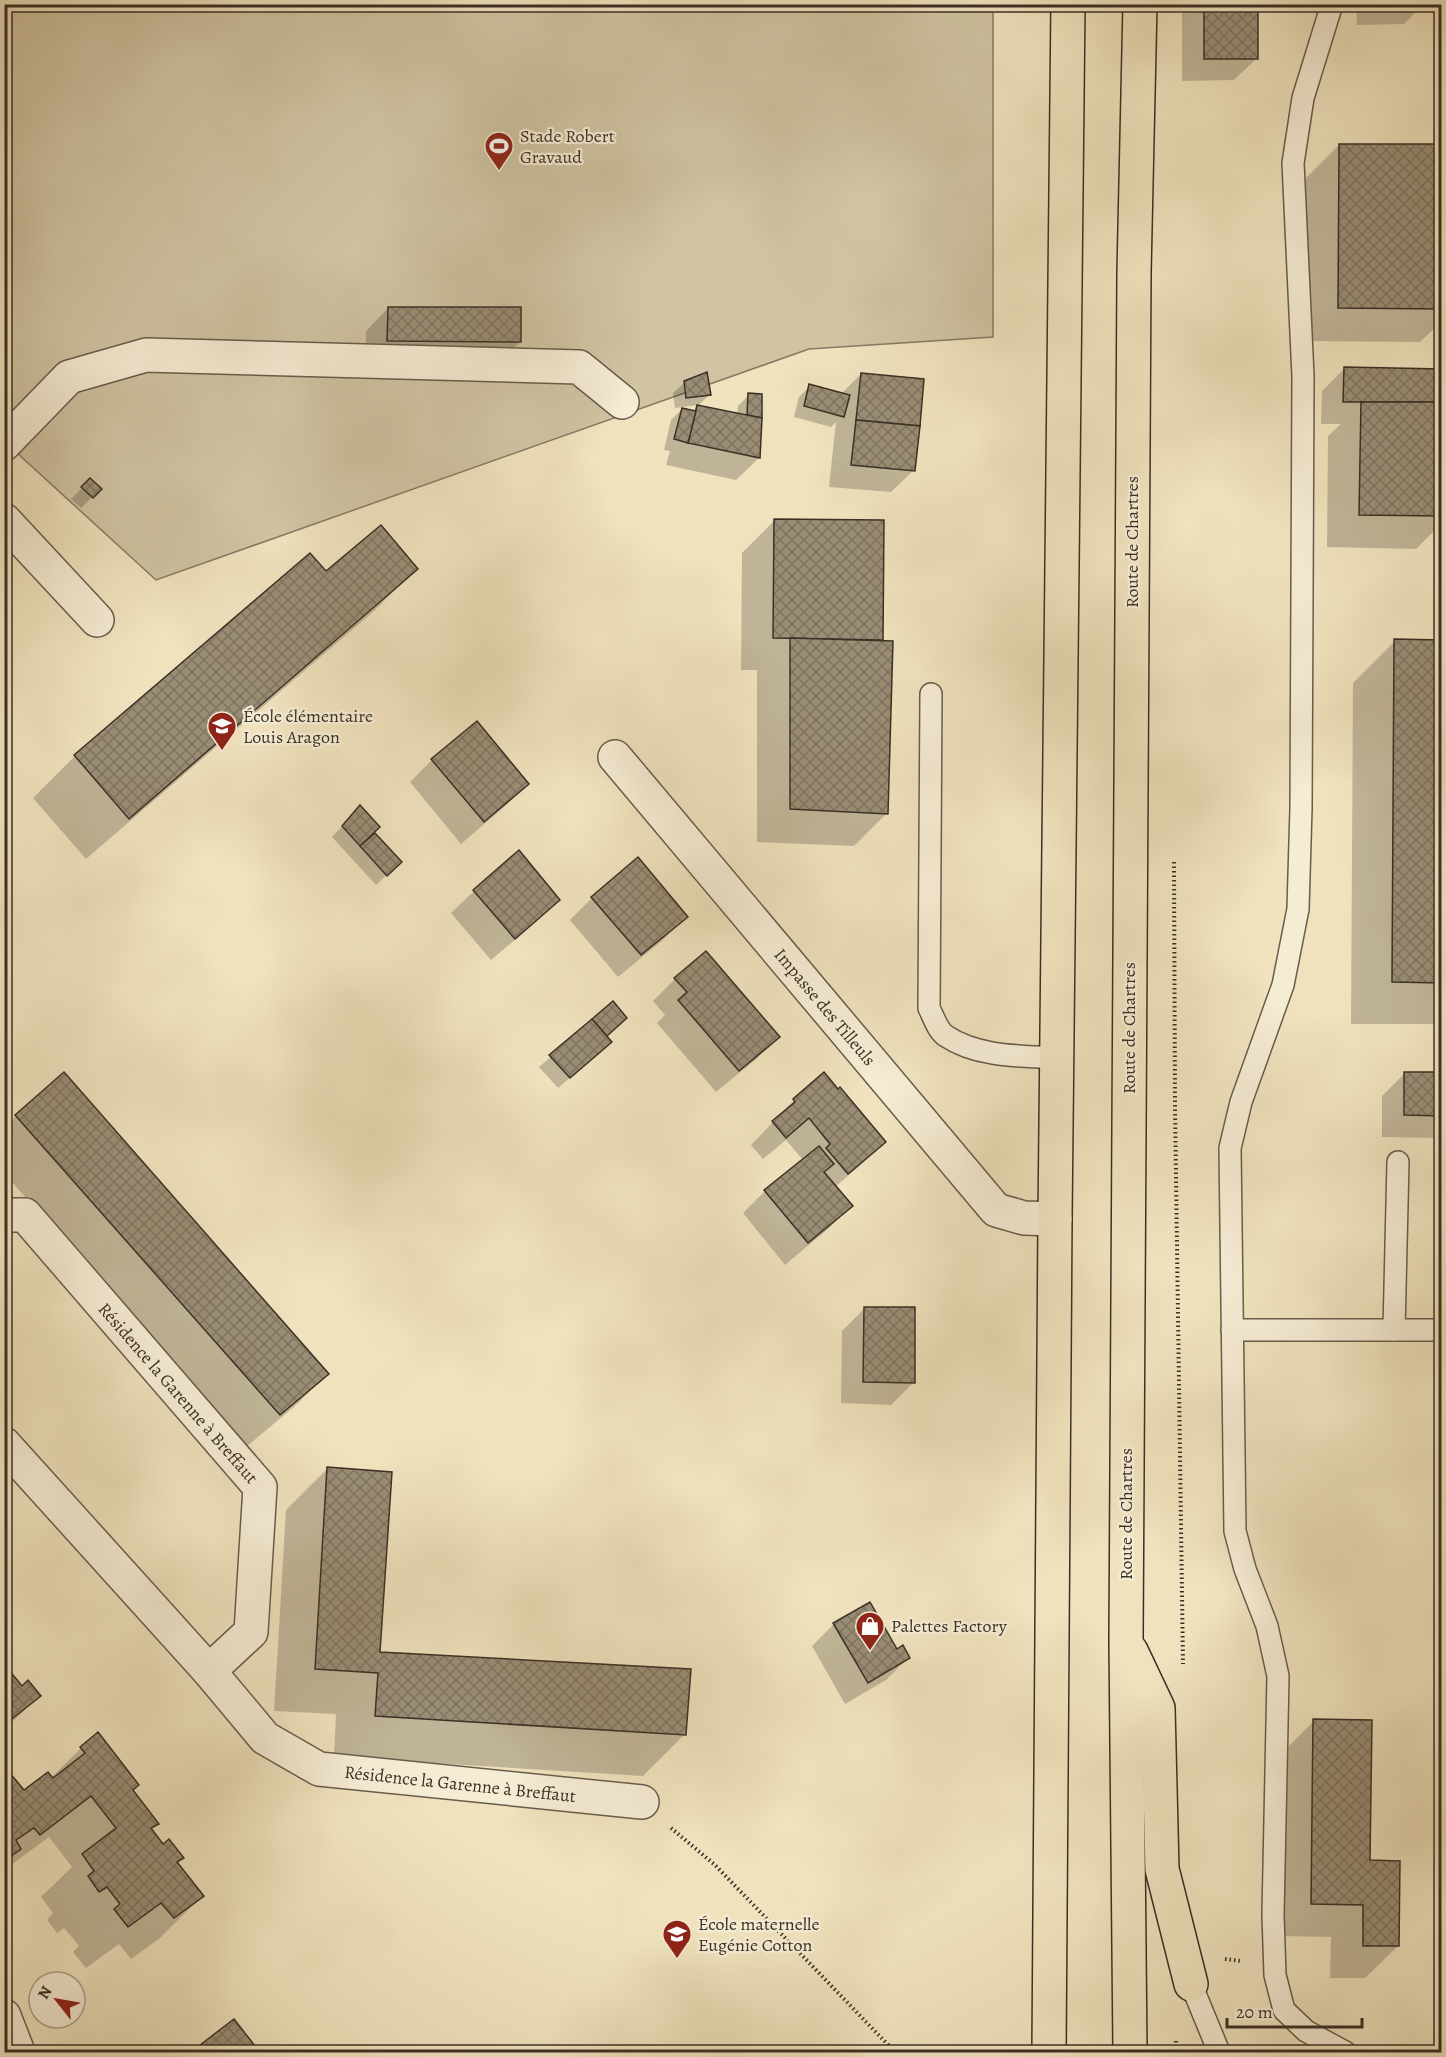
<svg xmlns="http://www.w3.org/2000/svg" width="1446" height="2057" font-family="Alegreya,serif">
<defs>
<pattern id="building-cross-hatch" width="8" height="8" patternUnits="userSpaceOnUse" patternTransform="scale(1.5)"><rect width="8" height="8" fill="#998d75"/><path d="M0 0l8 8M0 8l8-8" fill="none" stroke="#7e7460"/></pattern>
</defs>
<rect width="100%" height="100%" fill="#efe2bd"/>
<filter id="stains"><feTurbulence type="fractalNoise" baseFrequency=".00333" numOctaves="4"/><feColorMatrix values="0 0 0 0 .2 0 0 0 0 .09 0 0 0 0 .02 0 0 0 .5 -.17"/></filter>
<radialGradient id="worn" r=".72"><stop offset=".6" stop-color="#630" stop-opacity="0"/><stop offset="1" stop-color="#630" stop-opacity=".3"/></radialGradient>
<!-- green -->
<polygon fill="#d0c4a3" stroke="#867a64" stroke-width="1.5" points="4,5 993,5 993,337 809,349 156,580 5,442"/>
<!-- shadow -->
<g fill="#0003">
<polygon points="1182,4 1256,4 1257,58 1234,80 1182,81"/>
<polygon points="1356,4 1424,4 1404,24 1357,25"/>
<polygon points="1339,145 1442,145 1442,321 1420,342 1306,341 1306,178"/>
<polygon points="388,308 520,342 497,364 366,363 366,331"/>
<polygon points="1344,369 1442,371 1442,523 1416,549 1327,547 1328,436 1341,424 1321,424 1322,391"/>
<polygon points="861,374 914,470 891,492 829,487 836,422 831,427 794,417 799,397 810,386 841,394"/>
<polygon points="685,382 710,394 699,405 675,408 673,393"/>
<polygon points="749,395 759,458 736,480 666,465 670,451 664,450 671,420 682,409 693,412 698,406 737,414 738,406"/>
<polygon points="90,480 100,489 81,508 71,499"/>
<polygon points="775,520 883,522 881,641 887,813 854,846 757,842 757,670 741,670 742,553"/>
<polygon points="310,555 326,574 416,569 374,611 86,859 33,798 75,756"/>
<polygon points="1395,641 1442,641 1442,1024 1351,1024 1353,683"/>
<polygon points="432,760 527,784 505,806 461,844 410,782"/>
<polygon points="350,818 373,833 400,862 376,885 332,837"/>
<polygon points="519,852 558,900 536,922 491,960 451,913 474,891"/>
<polygon points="592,898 686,916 664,939 618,977 570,920"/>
<polygon points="675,979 778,1037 755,1060 716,1092 657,1023 665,1015 653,1001"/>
<polygon points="613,1003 614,1029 606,1037 599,1053 558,1088 539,1067"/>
<polygon points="1404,1074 1442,1074 1442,1138 1382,1137 1382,1096"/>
<polygon points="794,1100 884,1142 862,1164 835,1187 851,1206 829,1228 785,1265 743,1213 765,1191 803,1160 786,1140 763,1159 751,1145"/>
<polygon points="16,1116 327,1374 294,1407 246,1447 4,1173 4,1128"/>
<polygon points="865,1308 913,1383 891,1405 841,1403 842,1331"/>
<polygon points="328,1468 379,1654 685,1734 643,1776 334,1757 336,1714 274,1711 286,1510"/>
<polygon points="834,1624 896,1651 908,1658 886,1680 845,1704 812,1646"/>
<polygon points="4,1666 22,1689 39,1696 4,1730"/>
<polygon points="1314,1721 1369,1862 1398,1946 1365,1978 1330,1978 1331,1937 1279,1936 1281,1754"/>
<polygon points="81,1748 131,1791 157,1824 151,1830 162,1846 182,1858 176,1864 202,1896 160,1938 131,1959 119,1944 86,1968 73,1952 79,1946 64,1928 57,1933 47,1920 53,1913 41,1897 72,1867 49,1837 4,1870 4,1769 23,1793 51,1778"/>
<polygon points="233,2021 253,2046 246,2052 193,2052"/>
</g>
<!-- building -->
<g fill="url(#building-cross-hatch)" stroke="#3b3026" stroke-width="1.5">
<rect x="1204" y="4" width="54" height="55"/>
<polygon points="1339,144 1442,144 1442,309 1338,308"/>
<polygon points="388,307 521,307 521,342 387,341"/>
<polygon points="1344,367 1442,369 1442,402 1343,402"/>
<polygon points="707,372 711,395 686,398 684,381"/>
<polygon points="861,373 924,379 920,426 856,420"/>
<polygon points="809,384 850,395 844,417 804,406"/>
<polygon points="748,393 762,394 762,418 747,415"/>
<polygon points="1361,402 1442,402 1442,516 1359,515"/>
<polygon points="697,405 762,418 760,458 688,443"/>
<polygon points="682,408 696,411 688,443 674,439"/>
<polygon points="856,420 920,426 915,471 851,465"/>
<polygon points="90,478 102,489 93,498 81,487"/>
<polygon points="774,519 884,520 883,640 773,638"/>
<polygon points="381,525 418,569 129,819 74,755 310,553 326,571"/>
<polygon points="790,638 893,641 888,814 790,809"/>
<polygon points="1394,639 1442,640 1442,983 1392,982"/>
<polygon points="477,721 529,784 484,822 431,759"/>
<polygon points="360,805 380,827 360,846 342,826"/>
<polygon points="375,833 402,862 387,876 360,846"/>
<polygon points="519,850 560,900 515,939 473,890"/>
<polygon points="638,857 688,917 641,955 591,897"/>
<polygon points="706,951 780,1037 739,1071 678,1000 687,992 674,978"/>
<polygon points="613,1001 627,1018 607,1036 592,1019"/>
<polygon points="592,1019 612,1042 570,1078 549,1055"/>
<polygon points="64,1072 329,1374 280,1415 15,1115"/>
<polygon points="824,1072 838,1089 840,1087 886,1142 848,1174 826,1148 830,1144 809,1118 786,1138 772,1121 795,1102 793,1099"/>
<polygon points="1404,1072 1442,1072 1442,1116 1404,1115"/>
<polygon points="819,1146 834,1164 824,1172 853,1206 808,1243 764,1190"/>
<polygon points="864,1307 915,1307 915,1383 863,1382"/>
<polygon points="327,1467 392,1472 380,1652 691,1669 686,1735 375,1716 378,1673 315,1669"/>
<polygon points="870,1602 897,1649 903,1645 910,1658 868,1683 833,1623"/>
<polygon points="4,1664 22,1686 28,1680 41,1696 4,1725"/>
<polygon points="1313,1719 1372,1720 1370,1860 1400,1861 1399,1946 1363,1946 1363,1905 1311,1904"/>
<polygon points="98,1732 139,1785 133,1790 159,1824 151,1828 163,1844 169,1839 184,1858 177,1862 204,1896 174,1918 161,1903 128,1927 114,1909 120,1904 107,1887 99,1892 88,1876 94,1871 82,1854 116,1828 91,1796 40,1835 34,1828 16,1840 21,1849 4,1861 4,1766 24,1790 48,1772 53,1778 85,1753 80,1747"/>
<polygon points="234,2019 255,2046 246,2052 191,2052"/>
</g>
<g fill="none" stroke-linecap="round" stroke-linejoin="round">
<!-- lane casing -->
<g stroke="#685c4c" stroke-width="24">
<g id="lane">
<polyline points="1332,4 1303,98 1293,163 1303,376 1301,808 1298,909 1283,985 1241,1102 1230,1148 1235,1531 1245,1569 1267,1626 1278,1676 1273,1915 1275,1975 1284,2010 1306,2031 1345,2052"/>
<path d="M931 694 929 1008C933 1016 938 1031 946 1036 977 1057 1021 1056 1057 1058"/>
<polyline points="1232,1330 1442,1330"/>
<polyline points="1394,1330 1398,1162"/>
<polyline points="1191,1984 1219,2052"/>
</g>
</g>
<!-- street casing -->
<g stroke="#685c4c" stroke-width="36">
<g id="street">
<polyline points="4,444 69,377 146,355 579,367 622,402"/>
<polyline points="4,520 97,620"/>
<polyline points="615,757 996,1210 1024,1218 1055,1219"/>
<polyline points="4,1215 25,1215 260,1487 251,1632 209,1671"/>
<polyline points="4,1444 209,1671 265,1738 319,1769 642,1802"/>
<polyline points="4,2016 18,2052"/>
</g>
</g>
<!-- primary casing -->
<g stroke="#3b3026" stroke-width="36">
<g id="primary">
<polyline points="1131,1651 1158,1708 1162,1869 1191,1984"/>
<polyline points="1049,2052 1055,1219 1068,4"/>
<polyline points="1130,2052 1126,1640 1134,273 1140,4"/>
</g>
</g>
<!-- path -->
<g stroke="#3b3026" stroke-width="4" stroke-dasharray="1.5 3" stroke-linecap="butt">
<polyline points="1174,862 1175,1106 1183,1664"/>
<polyline points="671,1828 715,1865 895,2052"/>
<polyline points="1225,1959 1241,1961"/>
<polyline points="1176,2041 1176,2052"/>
</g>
<!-- lane -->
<use href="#lane" stroke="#f5ecd4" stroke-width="21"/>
<!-- street -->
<use href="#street" stroke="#f5ecd4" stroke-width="33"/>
<!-- primary -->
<use href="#primary" stroke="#efe2bd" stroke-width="33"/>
</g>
<!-- icons -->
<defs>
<g id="stadium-pin" transform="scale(1.5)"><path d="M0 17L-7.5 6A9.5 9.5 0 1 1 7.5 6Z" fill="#8f2418" stroke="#f5ecd4"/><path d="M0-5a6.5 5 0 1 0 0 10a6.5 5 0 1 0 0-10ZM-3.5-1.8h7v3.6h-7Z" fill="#fff"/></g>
<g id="school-pin" transform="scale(1.5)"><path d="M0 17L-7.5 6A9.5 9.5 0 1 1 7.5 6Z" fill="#8f2418" stroke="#f5ecd4"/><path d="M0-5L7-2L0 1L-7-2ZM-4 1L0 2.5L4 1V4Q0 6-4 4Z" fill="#fff"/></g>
<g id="shop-pin" transform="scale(1.5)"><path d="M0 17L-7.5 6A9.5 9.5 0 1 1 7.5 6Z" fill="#8f2418" stroke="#f5ecd4"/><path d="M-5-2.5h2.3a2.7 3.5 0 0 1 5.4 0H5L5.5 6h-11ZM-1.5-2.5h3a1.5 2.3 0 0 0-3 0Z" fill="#fff"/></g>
</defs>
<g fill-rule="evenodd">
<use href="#stadium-pin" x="499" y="146"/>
<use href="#school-pin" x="222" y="726"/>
<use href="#shop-pin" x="870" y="1626"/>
<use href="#school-pin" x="677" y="1934"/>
</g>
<g text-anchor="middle" stroke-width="4.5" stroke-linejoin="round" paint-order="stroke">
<!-- poi labels -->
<g font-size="18" fill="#3b3026" stroke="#f5ecd4" text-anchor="start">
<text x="520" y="142">Stade Robert<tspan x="520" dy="21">Gravaud</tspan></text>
<text x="243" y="722">École élémentaire<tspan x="243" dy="21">Louis Aragon</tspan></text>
<text x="891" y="1632">Palettes Factory</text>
<text x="698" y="1930">École maternelle<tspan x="698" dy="21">Eugénie Cotton</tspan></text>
</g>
<!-- street labels -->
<g font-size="18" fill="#3b3026" stroke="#f5ecd4">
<text transform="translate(1132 542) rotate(-90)" y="6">Route de Chartres</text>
<text transform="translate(825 1007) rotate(50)" y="6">Impasse des Tilleuls</text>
<text transform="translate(1129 1028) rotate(-90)" y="6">Route de Chartres</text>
<text transform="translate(178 1393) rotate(49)" y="6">Résidence la Garenne à Breffaut</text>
<text transform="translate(1126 1514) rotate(-90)" y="6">Route de Chartres</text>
<text transform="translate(460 1784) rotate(6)" y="6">Résidence la Garenne à Breffaut</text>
</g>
</g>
<!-- margin -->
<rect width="1446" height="2057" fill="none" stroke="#efe2bd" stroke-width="24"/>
<rect x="6" y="6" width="1434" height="2045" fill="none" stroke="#3b3026" stroke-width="3"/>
<rect x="12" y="12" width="1422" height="2033" fill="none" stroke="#3b3026" stroke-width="1.5"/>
<!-- north arrow -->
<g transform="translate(57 2000) rotate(301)"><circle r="28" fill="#f5ecd4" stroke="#aba18e" stroke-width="1.5"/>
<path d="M0-4.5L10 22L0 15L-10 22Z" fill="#8f2418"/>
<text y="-9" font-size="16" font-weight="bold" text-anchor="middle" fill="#3b3026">N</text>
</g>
<!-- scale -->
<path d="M1227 2018v9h135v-9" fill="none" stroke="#3b3026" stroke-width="3"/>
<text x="1236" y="2018" font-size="18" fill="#3b3026" stroke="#f5ecd4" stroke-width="4.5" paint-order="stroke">20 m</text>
<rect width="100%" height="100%" filter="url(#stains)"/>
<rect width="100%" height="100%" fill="url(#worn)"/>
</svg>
